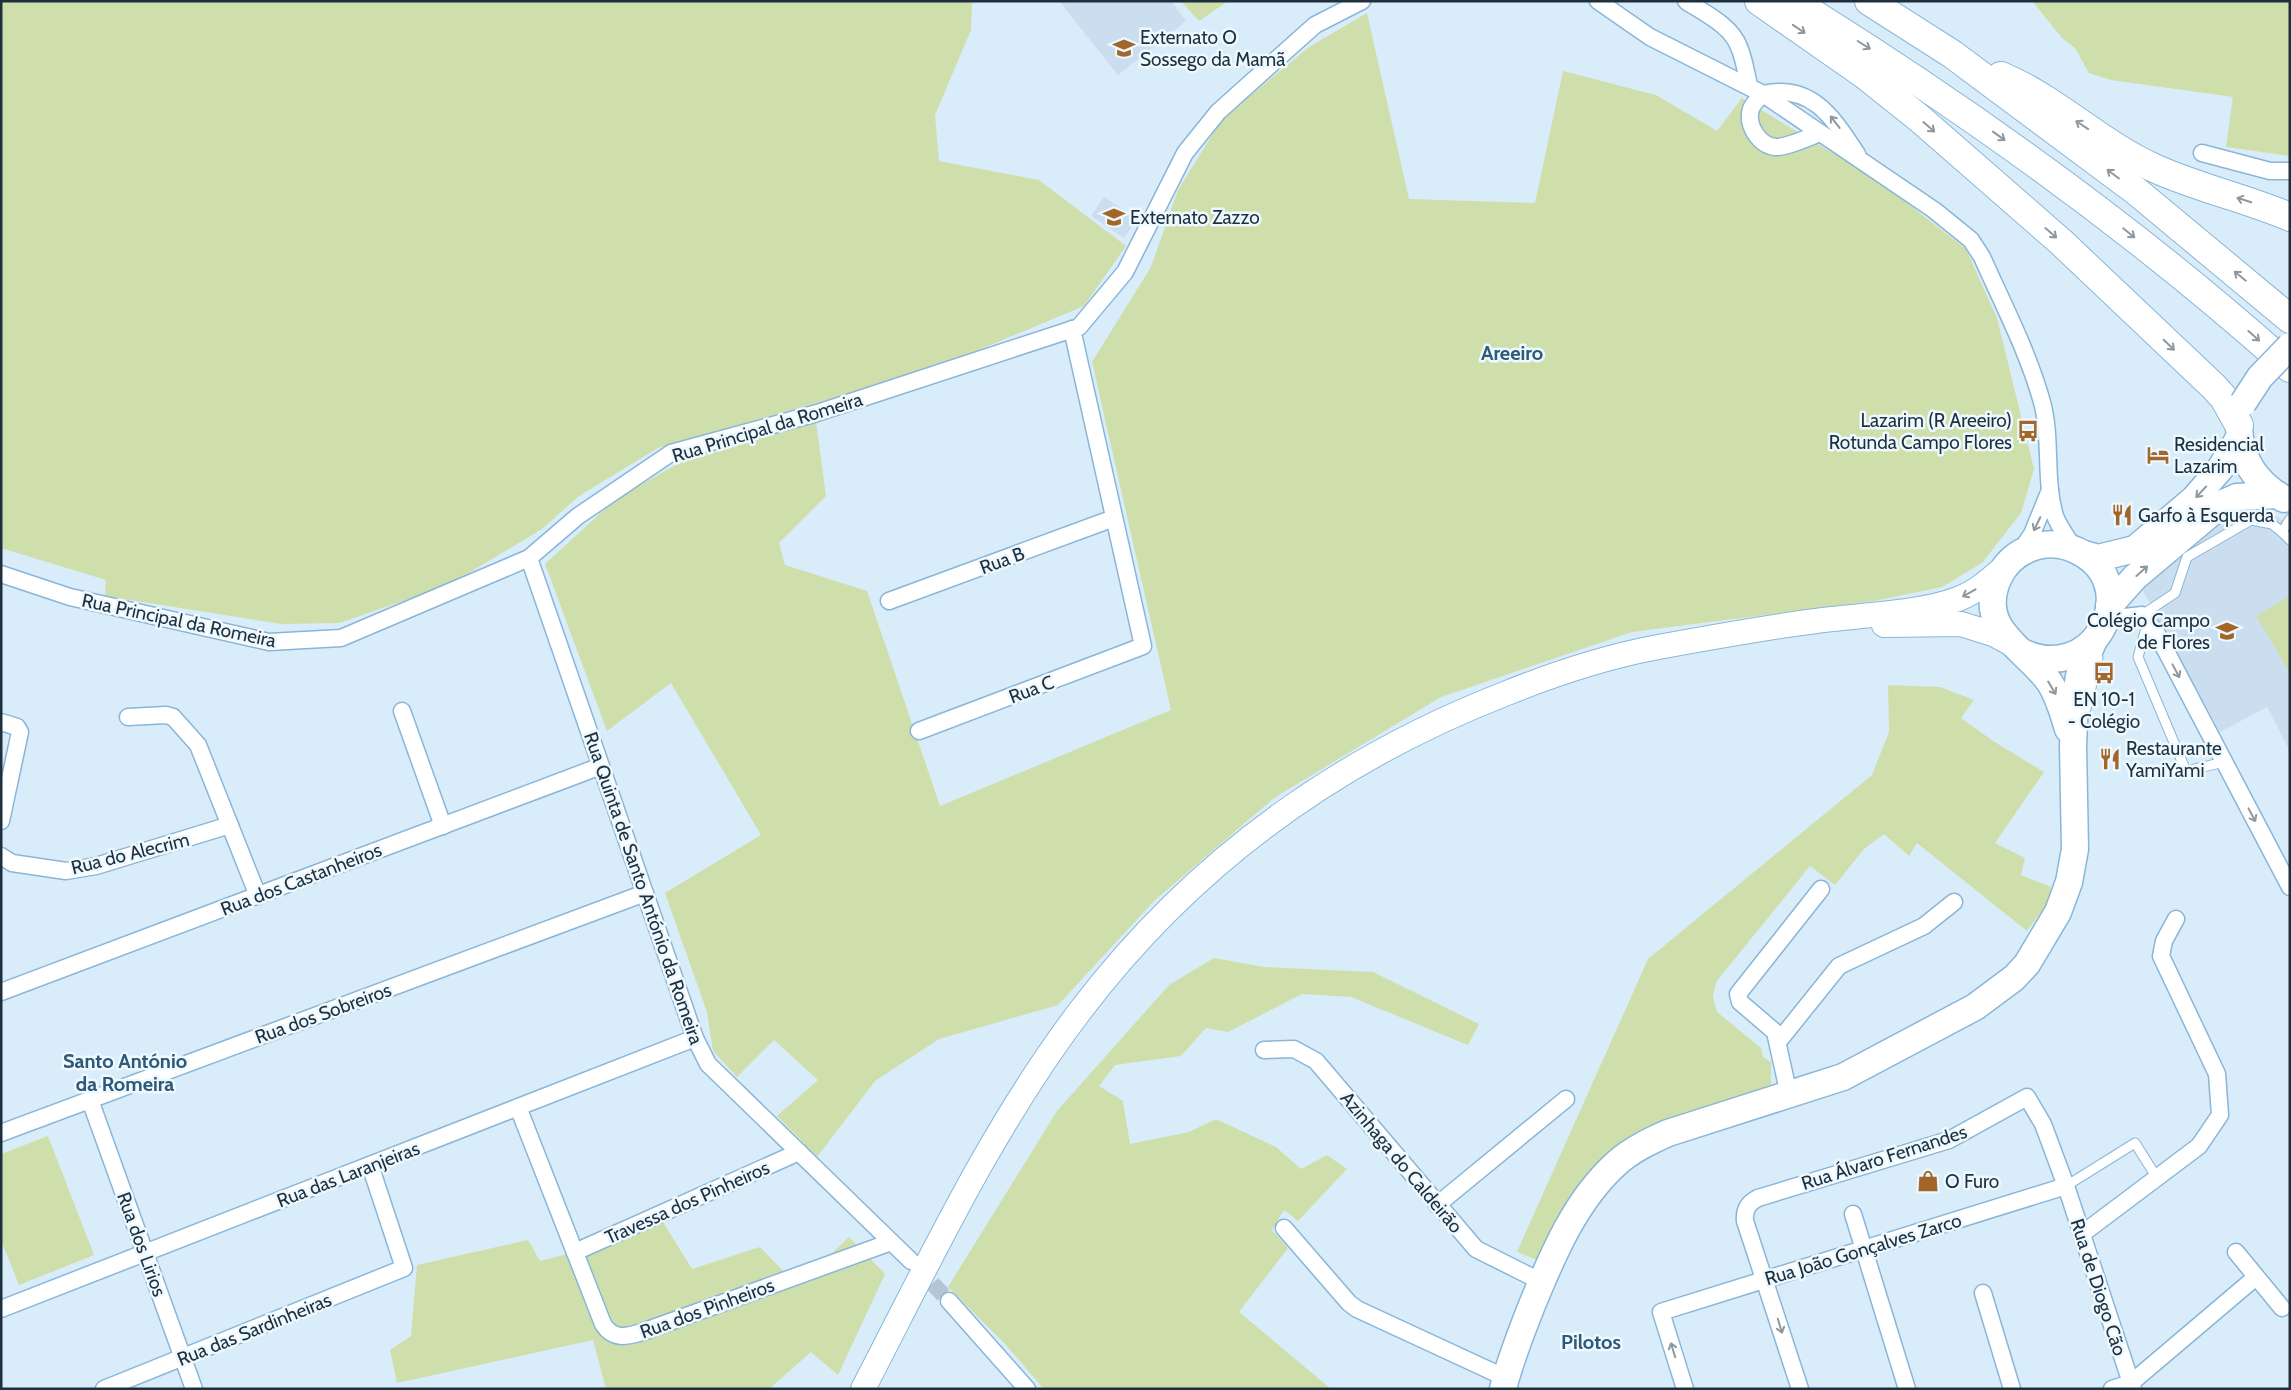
<svg xmlns="http://www.w3.org/2000/svg" width="2291" height="1390" font-family="Cabin,sans-serif">
<rect width="100%" height="100%" fill="#d9ecfa"/>
<!-- built -->
<g fill="#cadeef">
<polygon points="1059,1 1171,1 1186,21 1118,75"/>
<polygon points="1104,197 1137,219 1124,238 1091,216"/>
<polygon points="2244,513 2274,514 2290,526 2290,751 2267,707 2220,732 2142,589 2206,532 2231,517"/>
</g>
<!-- green -->
<g fill="#cfdfab">
<polygon points="1,1 972,1 971,30 935,115 939,161 1039,180 1126,246 1084,306 931,370 658,448 579,496 542,529 447,586 339,623 281,624 105,596 106,580 1,548"/>
<polygon points="1181,1 1228,1 1199,21"/>
<polygon points="2032,1 2290,1 2290,156 2226,147 2233,97 2111,80 2089,73 2075,48 2062,38"/>
<polygon points="1367,13 1409,199 1535,203 1563,71 1656,95 1717,131 1742,98 1880,182 1966,249 1997,318 2034,469 2021,513 1982,563 1942,587 1874,601 1632,632 1441,697 1274,798 1155,900 1058,1005 939,1039 875,1081 817,1157 777,1116 818,1080 774,1040 737,1077 713,1051 707,1012 665,893 761,835 671,683 607,731 545,564 616,499 679,463 816,422 826,496 779,543 785,565 867,591 940,806 1171,710 1092,362 1151,267 1178,190 1222,119 1309,47"/>
<polygon points="2290,596 2290,673 2256,616"/>
<polygon points="1888,685 1940,687 1974,700 1961,718 1993,741 2044,772 1995,843 2025,858 2021,875 2051,887 2047,904 2027,931 1917,843 1909,856 1884,834 1864,849 1835,885 1810,866 1716,982 1713,997 1717,1012 1761,1048 1763,1057 1771,1062 1771,1092 1651,1128 1540,1261 1517,1252 1648,959 1872,775 1889,732"/>
<polygon points="1214,958 1264,967 1373,972 1479,1024 1468,1045 1351,997 1302,994 1228,1032 1206,1028 1181,1056 1115,1065 1099,1086 1123,1101 1130,1144 1189,1132 1216,1119 1276,1147 1301,1169 1327,1155 1347,1169 1298,1221 1284,1210 1272,1230 1288,1248 1239,1312 1331,1389 1044,1389 1005,1344 948,1287 1057,1111 1169,985"/>
<polygon points="48,1136 94,1255 19,1285 1,1240 1,1154"/>
<polygon points="658,1214 692,1269 760,1247 785,1273 814,1270 849,1237 885,1274 838,1375 811,1352 769,1389 606,1389 593,1340 397,1383 390,1350 411,1336 417,1265 528,1240 540,1261 575,1252"/>
</g>
<g fill="none" stroke-linecap="round" stroke-linejoin="round">
<!-- street-tunnel -->
<polyline stroke="#b4c6d4" stroke-width="16" stroke-dasharray="16 8" stroke-linecap="butt" points="916,1266 949,1301"/>
<!-- lane casing -->
<g stroke="#89b6d8" stroke-width="11">
<g id="lane">
<polyline points="2282,532 2290,540"/>
<polyline points="2142,615 2175,593 2187,557 2251,520 2272,524 2282,532 2290,519"/>
<polyline points="2150,624 2145,632 2138,657 2186,771 2224,762"/>
<polyline points="2086,709 2098,658"/>
<polyline points="2066,1186 2135,1143 2157,1178"/>
</g>
</g>
<!-- street casing -->
<g stroke="#89b6d8" stroke-width="19">
<g id="street">
<path d="M1598 1 1650 37 1763 94 1934 210 1971 240 1982 257C2003 304 2028 352 2042 402 2052 439 2044 479 2055 516 2059 527 2068 538 2074 549"/>
<path d="M1686 1C1704 13 1731 25 1739 47 1744 58 1746 73 1749 85"/>
<path d="M1820 133C1809 137 1785 148 1775 147 1759 145 1746 125 1751 109 1753 103 1759 98 1763 94 1812 83 1833 118 1857 154"/>
<polyline points="2202,153 2270,171 2290,171"/>
<polyline points="2019,553 2032,534 2050,490"/>
<polyline points="529,558 695,1038 708,1064 911,1261"/>
<polyline points="1,574 70,597 269,642 341,638 529,558 578,516 671,453 817,413 1079,327 1125,272 1185,153 1218,112 1315,25 1362,1"/>
<polyline points="889,601 1114,518"/>
<polyline points="2107,619 2142,615 2156,632 2290,887"/>
<polyline points="402,711 443,826"/>
<polyline points="128,717 166,715 173,717 198,745 258,896"/>
<polyline points="1,722 17,727 20,732 1,821"/>
<polyline points="919,731 1143,646 1072,329"/>
<polyline points="1,856 12,863 66,871 96,866 230,825"/>
<polyline points="1,992 601,766"/>
<polyline points="1778,1042 1839,966 1924,926 1954,902"/>
<polyline points="1264,1050 1294,1049 1316,1061 1476,1249 1542,1282"/>
<polyline points="1789,1095 1775,1032 1740,1002 1738,994 1821,889"/>
<polyline points="90,1100 194,1389"/>
<path d="M518 1107 603 1324C613 1340 626 1337 642 1332L891 1242"/>
<polyline points="1,1133 645,893"/>
<polyline points="1437,1205 1566,1099"/>
<polyline points="1853,1214 1907,1389"/>
<polyline points="1284,1228 1349,1303 1357,1309 1506,1378"/>
<polyline points="2082,1234 2199,1146 2220,1115 2217,1074 2161,956 2164,941 2176,919"/>
<polyline points="575,1252 799,1152"/>
<polyline points="2236,1252 2282,1308"/>
<polyline points="1983,1293 2012,1389"/>
<polyline points="949,1301 1027,1389"/>
<polyline points="1,1309 695,1038"/>
<polyline points="104,1389 404,1268 370,1165"/>
<polyline points="1685,1389 1661,1312 2066,1186"/>
<path d="M1800 1389 1745 1221C1744 1210 1748 1203 1758 1198L1949 1140 2027 1097 2043 1124 2066 1186 2133 1389"/>
<polyline points="2112,1389 2131,1383 2256,1277"/>
</g>
</g>
<!-- secondary casing -->
<g stroke="#89b6d8" stroke-width="26">
<g id="secondary">
<polyline points="1884,625 1961,624 1993,634 2010,643"/>
<path d="M863 1389C930 1260 992 1127 1080 1011 1190 866 1334 761 1502 695 1551 675 1602 658 1653 648 1707 638 1762 628 1816 621 1858 615 1919 614 1958 599 1977 592 1992 578 2007 565"/>
</g>
</g>
<!-- primary casing -->
<g stroke="#89b6d8" stroke-width="29">
<g id="primary">
<path d="M2239 427C2240 460 2256 483 2284 499"/>
<polyline points="2084,554 2098,558 2135,549 2194,499 2220,469 2239,438"/>
<polyline points="2109,606 2135,577 2223,503 2237,497 2278,495"/>
<path d="M2020 651C2092 687 2142 592 2085 555 2069 545 2052 541 2034 547 2018 552 2005 563 1998 579 1976 630 2026 648 2050 683 2059 697 2063 713 2068 729"/>
<path d="M1503 1389C1510 1360 1521 1333 1532 1305 1553 1254 1576 1199 1618 1162 1633 1149 1650 1141 1668 1133L1843 1077 1975 1007 2014 978 2027 964 2058 912 2069 882 2075 849 2073 746 2075 701 2079 676 2093 642"/>
</g>
</g>
<!-- highway casing -->
<g stroke="#89b6d8" stroke-width="30">
<g id="highway">
<polyline points="1759,1 1865,75 1919,118 2061,242 2213,386 2224,398 2239,425"/>
<path d="M1793 1C1970 111 2135 229 2290 368"/>
<polyline points="1869,1 1952,54 2136,191 2290,319"/>
<path d="M2001 76C2056 99 2099 143 2154 168 2198 188 2245 198 2290 217"/>
</g>
</g>
<!-- lane -->
<use href="#lane" stroke="#fff" stroke-width="9"/>
<!-- street -->
<use href="#street" stroke="#fff" stroke-width="16"/>
<!-- secondary -->
<use href="#secondary" stroke="#fff" stroke-width="24"/>
<!-- primary -->
<use href="#primary" stroke="#fff" stroke-width="26"/>
<!-- highway -->
<use href="#highway" stroke="#fff" stroke-width="28"/>
<!-- primary-bridge casing -->
<g stroke="#89b6d8" stroke-width="29" stroke-linecap="butt">
<polyline id="primary-bridge" points="2243,403 2260,377 2290,346"/>
</g>
<!-- primary-bridge -->
<use href="#primary-bridge" stroke="#fff" stroke-width="26"/>
</g>
<!-- one-way arrows -->
<defs><path id="oneway-shaft" d="M-6 0H5M1.5-3L5.5 0L1.5 3" fill="none" stroke-width="1.6" stroke-linecap="round" stroke-linejoin="round" transform="scale(1.25)"/></defs>
<g stroke="#8e989e">
<use href="#oneway-shaft" transform="translate(1799 29) rotate(34)"/>
<use href="#oneway-shaft" transform="translate(1864 45) rotate(32)"/>
<use href="#oneway-shaft" transform="translate(1835 122) rotate(-128)"/>
<use href="#oneway-shaft" transform="translate(2082 125) rotate(-146)"/>
<use href="#oneway-shaft" transform="translate(1929 127) rotate(41)"/>
<use href="#oneway-shaft" transform="translate(1999 136) rotate(36)"/>
<use href="#oneway-shaft" transform="translate(2113 174) rotate(-143)"/>
<use href="#oneway-shaft" transform="translate(2244 200) rotate(-162)"/>
<use href="#oneway-shaft" transform="translate(2051 233) rotate(41)"/>
<use href="#oneway-shaft" transform="translate(2129 233) rotate(39)"/>
<use href="#oneway-shaft" transform="translate(2240 276) rotate(-141)"/>
<use href="#oneway-shaft" transform="translate(2254 336) rotate(42)"/>
<use href="#oneway-shaft" transform="translate(2169 345) rotate(44)"/>
<use href="#oneway-shaft" transform="translate(2201 492) rotate(133)"/>
<use href="#oneway-shaft" transform="translate(2037 524) rotate(116)"/>
<use href="#oneway-shaft" transform="translate(2142 571) rotate(-42)"/>
<use href="#oneway-shaft" transform="translate(1969 593) rotate(151)"/>
<use href="#oneway-shaft" transform="translate(2176 671) rotate(62)"/>
<use href="#oneway-shaft" transform="translate(2052 688) rotate(59)"/>
<use href="#oneway-shaft" transform="translate(2252 815) rotate(62)"/>
<use href="#oneway-shaft" transform="translate(1780 1326) rotate(73)"/>
<use href="#oneway-shaft" transform="translate(1673 1350) rotate(-107)"/>
</g>
<!-- icons -->
<defs>
<g id="school-bare" transform="scale(1.725)"><path d="M0-5L7-2L0 1L-7-2ZM-4 1L0 2.5L4 1V4Q0 6-4 4Z" fill="#a3662a" stroke="#eef8ff" stroke-width="2.5" paint-order="stroke"/></g>
<g id="bus-bare" transform="scale(1.725)"><path d="M-5-6H5V4H4V6H2V4H-2V6H-4V4H-5ZM-3.5-4V0h7V-4ZM-3.5 1.2v1.5H-2V1.2ZM2 1.2v1.5H3.5V1.2Z" fill="#a3662a" stroke="#eef8ff" stroke-width="2.5" paint-order="stroke"/></g>
<g id="hotel-bare" transform="scale(1.725)"><path d="M-6-4.5h1.5V1H6V5H4.5V3h-9V5H-6ZM-4 0a1.8 1.8 0 1 1 3.6 0ZM.5 0V-2.5h3Q6-2.5 6 0Z" fill="#a3662a" stroke="#eef8ff" stroke-width="2.5" paint-order="stroke"/></g>
<g id="restaurant-bare" transform="scale(1.725)"><path d="M-5-6h1v4h1v-4h1v4h1v-4h1v5L-1.5 .5V6h-2V.5L-5-1ZM5-6V6H3V1.5H1.5Q1.5-4 5-6Z" fill="#a3662a" stroke="#eef8ff" stroke-width="2.5" paint-order="stroke"/></g>
<g id="shop-bare" transform="scale(1.725)"><path d="M-5-2.5h2.3a2.7 3.5 0 0 1 5.4 0H5L5.5 6h-11ZM-1.5-2.5h3a1.5 2.3 0 0 0-3 0Z" fill="#a3662a" stroke="#eef8ff" stroke-width="2.5" paint-order="stroke"/></g>
</defs>
<g fill-rule="evenodd">
<use href="#school-bare" x="1124" y="48"/>
<use href="#school-bare" x="1114" y="217"/>
<use href="#bus-bare" x="2028" y="431"/>
<use href="#hotel-bare" x="2158" y="455"/>
<use href="#restaurant-bare" x="2122" y="515"/>
<use href="#school-bare" x="2227" y="631"/>
<use href="#bus-bare" x="2104" y="673"/>
<use href="#restaurant-bare" x="2110" y="759"/>
<use href="#shop-bare" x="1928" y="1181"/>
</g>
<g text-anchor="middle" stroke-width="5" stroke-linejoin="round" paint-order="stroke">
<!-- poi labels -->
<g font-size="19" fill="#1e303e" stroke="#eef8ff" text-anchor="start">
<text x="1140" y="44">Externato O<tspan x="1140" dy="22">Sossego da Mamã</tspan></text>
<text x="1130" y="224">Externato Zazzo</text>
<text x="2012" y="427" text-anchor="end">Lazarim (R Areeiro)<tspan x="2012" dy="22">Rotunda Campo Flores</tspan></text>
<text x="2174" y="451">Residencial<tspan x="2174" dy="22">Lazarim</tspan></text>
<text x="2138" y="522">Garfo à Esquerda</text>
<text x="2210" y="627" text-anchor="end">Colégio Campo<tspan x="2210" dy="22">de Flores</tspan></text>
<text x="2104" y="706" text-anchor="middle">EN 10-1<tspan x="2104" dy="22">- Colégio</tspan></text>
<text x="2126" y="755">Restaurante<tspan x="2126" dy="22">YamiYami</tspan></text>
<text x="1945" y="1188">O Furo</text>
</g>
<!-- street labels -->
<g font-size="19" fill="#1e303e" stroke="#eef8ff">
<text transform="translate(767 427) rotate(-17)" y="7">Rua Principal da Romeira</text>
<text transform="translate(1002 560) rotate(-20)" y="7">Rua B</text>
<text transform="translate(179 620) rotate(12)" y="7">Rua Principal da Romeira</text>
<text transform="translate(1031 689) rotate(-21)" y="7">Rua C</text>
<text transform="translate(130 853) rotate(-14)" y="7">Rua do Alecrim</text>
<text transform="translate(301 879) rotate(-21)" y="7">Rua dos Castanheiros</text>
<text transform="translate(644 888) rotate(71)" y="7">Rua Quinta de Santo António da Romeira</text>
<text transform="translate(323 1013) rotate(-20)" y="7">Rua dos Sobreiros</text>
<text transform="translate(1884 1157) rotate(-18)" y="7">Rua Álvaro Fernandes</text>
<text transform="translate(1402 1162) rotate(50)" y="7">Azinhaga do Caldeirão</text>
<text transform="translate(348 1174) rotate(-21)" y="7">Rua das Laranjeiras</text>
<text transform="translate(687 1202) rotate(-24)" y="7">Travessa dos Pinheiros</text>
<text transform="translate(142 1244) rotate(70)" y="7">Rua dos Lirios</text>
<text transform="translate(1863 1249) rotate(-17)" y="7">Rua João Gonçalves Zarco</text>
<text transform="translate(2099 1287) rotate(72)" y="7">Rua de Diogo Cão</text>
<text transform="translate(707 1308) rotate(-20)" y="7">Rua dos Pinheiros</text>
<text transform="translate(254 1329) rotate(-22)" y="7">Rua das Sardinheiras</text>
</g>
<!-- neighbourhood labels -->
<g font-size="20" font-weight="bold" fill="#2e5978" stroke="#eef8ff">
<text x="1512" y="360">Areeiro</text>
<text x="125" y="1068">Santo António<tspan x="125" dy="23">da Romeira</tspan></text>
<text x="1591" y="1349">Pilotos</text>
</g>
</g>
<!-- border -->
<rect width="2291" height="1390" fill="none" stroke="#1e303e" stroke-width="5"/>
</svg>
